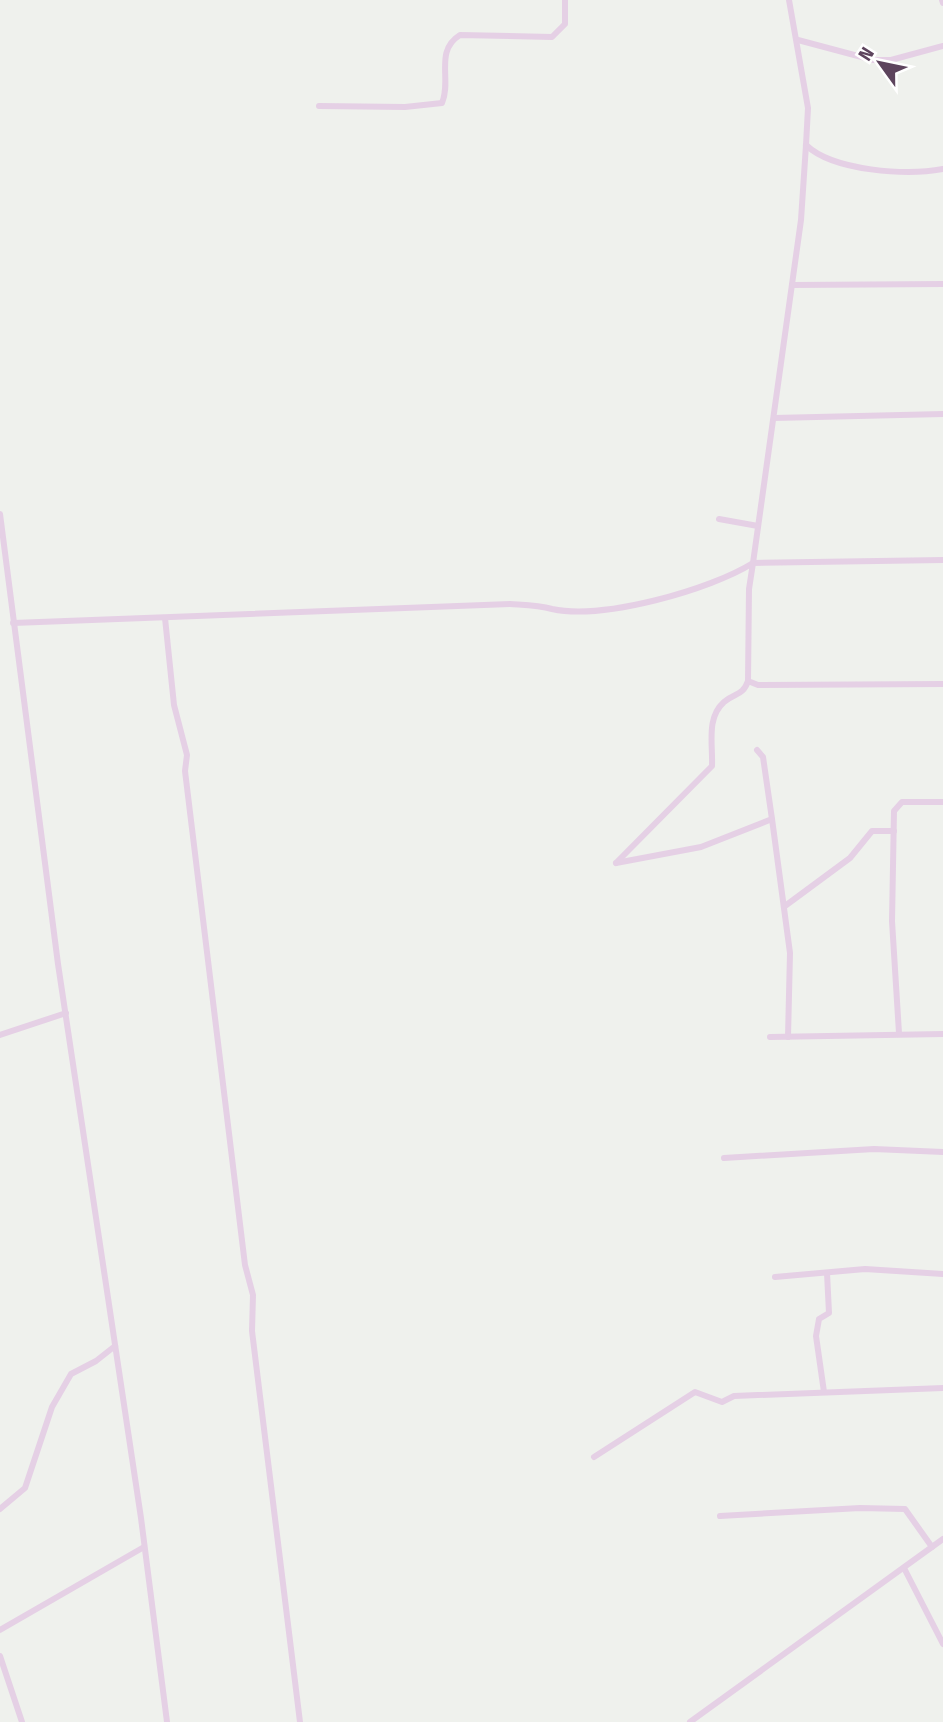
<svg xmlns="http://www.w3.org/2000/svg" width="943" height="1722" font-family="'Fira Sans Condensed',sans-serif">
<rect width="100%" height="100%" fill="#eff1ed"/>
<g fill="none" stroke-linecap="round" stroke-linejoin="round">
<!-- street -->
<g stroke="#e5d0e5" stroke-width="6">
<polyline points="789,0 808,108 806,145 801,220 753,563 943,560"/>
<polyline points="942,0 943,3"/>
<polyline points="798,40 873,60 891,60 943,46"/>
<path d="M319 106 405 107 442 103C452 80 434 51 460 35L552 37 565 24V0"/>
<path d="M806 145C833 171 907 176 943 169"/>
<polyline points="792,285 943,284"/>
<polyline points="774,418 943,414"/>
<polyline points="0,514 58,964 141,1518 167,1722"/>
<polyline points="719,519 758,526"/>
<polyline points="165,618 174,705 187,755 185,771 245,1265 253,1295 252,1331 300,1722"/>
<path d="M13 623 510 604C525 605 538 605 552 609 603 620 710 590 753 563L749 589 748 681 758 685 943 684"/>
<polyline points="757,750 763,757 772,819"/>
<polyline points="616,863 701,847 772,819 790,953 788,1037"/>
<path d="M616 863 712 766C713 744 706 718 724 702 734 693 743 696 748 681"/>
<polyline points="785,906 850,858 872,831 894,831"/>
<polyline points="899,1033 892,921 894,811 902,802 943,802"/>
<polyline points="0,1035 66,1013"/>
<polyline points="770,1037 943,1034"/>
<polyline points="724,1158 874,1149 943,1152"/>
<polyline points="775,1277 865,1269 943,1274"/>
<polyline points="824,1392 816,1336 819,1319 829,1313 827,1273"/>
<polyline points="594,1457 695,1392 722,1402 734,1396 943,1388"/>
<polyline points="0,1509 25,1488 52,1407 71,1374 96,1361 115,1346"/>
<polyline points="720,1516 860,1508 905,1509 932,1547"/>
<polyline points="904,1568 943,1644"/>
<polyline points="0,1630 144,1547"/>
<polyline points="0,1656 22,1722"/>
<polyline points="690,1722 943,1539"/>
</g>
</g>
<!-- north arrow -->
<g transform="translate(880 63) rotate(303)" stroke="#ffffff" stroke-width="5" paint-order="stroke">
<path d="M0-5L12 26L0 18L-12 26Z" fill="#5d445d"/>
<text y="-10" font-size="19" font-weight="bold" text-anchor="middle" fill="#5d445d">N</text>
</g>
</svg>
